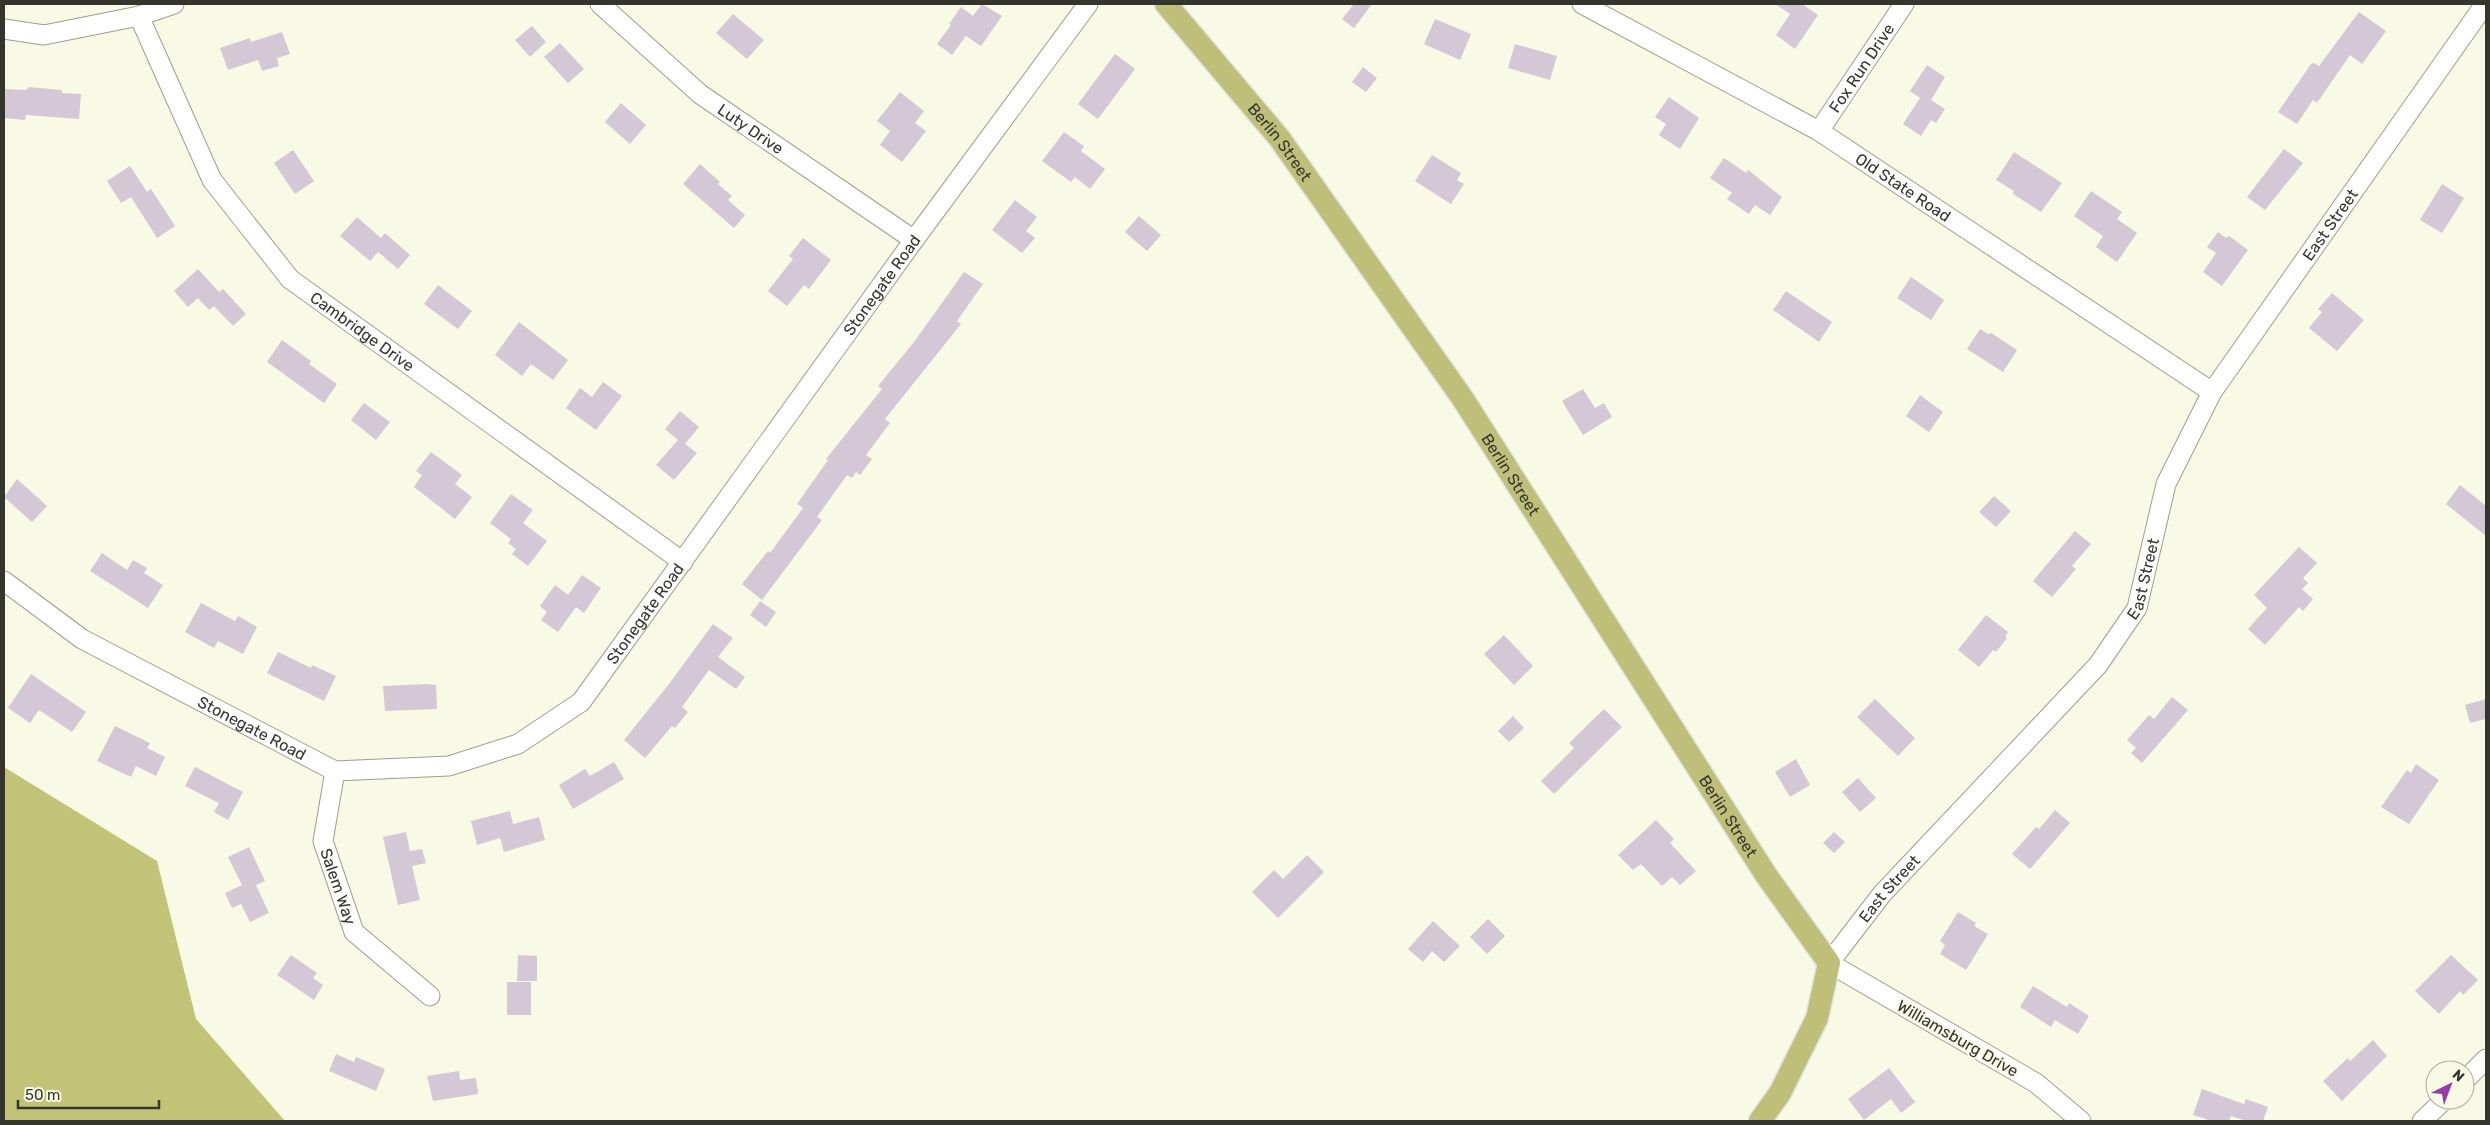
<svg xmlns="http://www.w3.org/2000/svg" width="2490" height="1125" font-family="Rubik,sans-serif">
<rect width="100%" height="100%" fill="#f9fae6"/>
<!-- forest -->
<polygon fill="#c2c377" points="4,767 157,861 196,1019 285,1121 4,1121"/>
<!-- building -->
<g fill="#d4c7d6">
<polygon points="982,4 1002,16 981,46 966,36 952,55 937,44 951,25 949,24 961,7 973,16"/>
<polygon points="1354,4 1372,4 1354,28 1342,19"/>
<polygon points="1775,4 1802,4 1818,15 1795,49 1776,35 1790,14"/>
<polygon points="2359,12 2386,31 2362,64 2350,55 2317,103 2313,100 2297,124 2278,112 2311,64 2314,63 2319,66"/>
<polygon points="733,14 764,40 747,59 716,33"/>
<polygon points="1435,19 1471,34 1460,60 1424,44"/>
<polygon points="532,26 546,42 530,57 515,40"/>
<polygon points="282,32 290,54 277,58 279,66 262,71 258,60 228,70 220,48 250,38 251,42"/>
<polygon points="560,43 584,69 568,83 544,57"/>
<polygon points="1515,44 1557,56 1550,80 1508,68"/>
<polygon points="1115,54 1135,69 1098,119 1078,104"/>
<polygon points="1927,65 1945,77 1931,100 1945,109 1936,123 1931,120 1921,136 1903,124 1920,98 1910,91"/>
<polygon points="1363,67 1377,78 1366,92 1352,82"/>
<polygon points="28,87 62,90 62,93 81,94 79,119 26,115 25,120 4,118 4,89 27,90"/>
<polygon points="900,92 924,111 915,123 926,131 902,162 880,145 890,131 877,121"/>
<polygon points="1669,97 1699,118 1680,149 1659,135 1666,124 1655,117"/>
<polygon points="621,103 646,125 630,144 605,122"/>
<polygon points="1064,132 1084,146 1081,151 1105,169 1090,189 1075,177 1071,182 1042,161"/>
<polygon points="2284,149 2303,163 2265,210 2247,197"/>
<polygon points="293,150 314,181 295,194 274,163"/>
<polygon points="2014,152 2062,183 2041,212 2013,194 2014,191 1996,180"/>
<polygon points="1432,155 1461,173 1457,180 1464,184 1451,204 1415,181"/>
<polygon points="1724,158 1746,173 1748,170 1782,197 1770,215 1755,205 1749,214 1727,199 1732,193 1710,178"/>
<polygon points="700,164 720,182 718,184 732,196 728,200 745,215 734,228 683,184"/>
<polygon points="130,166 147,192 151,189 175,226 157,238 131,197 121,203 107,181"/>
<polygon points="2442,184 2464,198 2442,233 2420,220"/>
<polygon points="2091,191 2122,212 2117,219 2137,233 2117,262 2096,247 2103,236 2074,216"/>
<polygon points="1015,200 1037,217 1026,231 1035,238 1022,253 992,230"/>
<polygon points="1139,216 1161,235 1147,251 1125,232"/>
<polygon points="357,217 381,238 385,233 410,255 398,269 378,252 370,261 340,236"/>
<polygon points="2218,232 2226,238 2229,236 2248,250 2222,286 2203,272 2216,253 2207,247"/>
<polygon points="803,238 831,260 809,289 804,285 787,306 768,291 793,259 789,256"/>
<polygon points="198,269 219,292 223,289 246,314 233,326 214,306 209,310 198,298 188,307 174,291"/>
<polygon points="964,272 983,284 957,321 961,324 885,419 890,423 866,455 872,459 860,475 856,472 852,478 847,475 817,517 822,520 762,600 742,584 768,551 770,553 803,508 797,504 828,460 826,459 882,389 878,386 914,342"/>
<polygon points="1911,277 1944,300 1931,320 1897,298"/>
<polygon points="438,285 472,311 458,329 424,304"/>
<polygon points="1786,291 1832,322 1819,342 1773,310"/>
<polygon points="2332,293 2364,320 2337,351 2309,328 2322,312 2318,309"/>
<polygon points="519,322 568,360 553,380 531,364 522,376 495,355"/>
<polygon points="1980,329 1988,334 1991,333 2017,350 2003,372 1967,349"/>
<polygon points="282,340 311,361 309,364 337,384 324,403 267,362"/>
<polygon points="603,382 622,396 596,430 566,408 580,388 592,397"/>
<polygon points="1583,389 1595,408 1604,403 1612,417 1583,435 1562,401"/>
<polygon points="1920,395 1943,412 1929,432 1906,416"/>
<polygon points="364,403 390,422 376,440 351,420"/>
<polygon points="680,411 699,427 685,444 697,453 674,480 656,465 678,440 665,429"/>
<polygon points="431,452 462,475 455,484 472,497 455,519 414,487 422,475 416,471"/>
<polygon points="17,479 47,506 32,522 4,497"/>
<polygon points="2460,485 2486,506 2486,536 2446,504"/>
<polygon points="511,494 533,510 523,523 547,541 528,566 512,554 516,549 508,543 511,539 490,523"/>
<polygon points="1994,496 2011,511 1996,527 1979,512"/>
<polygon points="2075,531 2091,544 2072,566 2076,569 2052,597 2033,581"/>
<polygon points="2299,547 2317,563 2303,578 2308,583 2302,589 2313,599 2303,611 2299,607 2265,645 2248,629 2267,608 2254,595"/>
<polygon points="102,553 127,570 133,560 147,568 144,573 163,585 148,608 90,571"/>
<polygon points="582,575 601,588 584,613 576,607 558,632 541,620 547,612 540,606 555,585 568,595"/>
<polygon points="760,601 776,612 766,627 750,615"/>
<polygon points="201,603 235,621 238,616 257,627 243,654 218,641 214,648 185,632"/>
<polygon points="1986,615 2008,632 2005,637 2007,638 1996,652 1993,650 1979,667 1958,650"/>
<polygon points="713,624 733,638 718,657 745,677 736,689 709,670 682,707 688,712 675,728 672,726 645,758 624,740 669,684"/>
<polygon points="1504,635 1533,666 1514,685 1484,654"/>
<polygon points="278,652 311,668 312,665 336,676 324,701 267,673"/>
<polygon points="31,674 86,712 72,732 39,710 30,723 8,708"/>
<polygon points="426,684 436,685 437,709 385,711 383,686"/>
<polygon points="2172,697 2188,710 2142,763 2131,753 2136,748 2127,740 2149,715 2154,719"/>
<polygon points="1875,699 1915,738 1898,756 1857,717"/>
<polygon points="2486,699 2486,719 2470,723 2465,705"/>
<polygon points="1604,709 1622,727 1554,794 1541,781 1574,748 1569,743"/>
<polygon points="1513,716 1524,728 1509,742 1498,731"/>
<polygon points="115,726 150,743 147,748 165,757 156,776 136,766 131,777 97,761"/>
<polygon points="1796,759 1810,785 1790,797 1775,772"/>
<polygon points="614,762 624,779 573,809 559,785 585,769 590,776"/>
<polygon points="2416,764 2439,780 2409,824 2381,807 2407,770 2411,773"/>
<polygon points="195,767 243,792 228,820 214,812 219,803 185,786"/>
<polygon points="1858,778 1876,798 1860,812 1842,792"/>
<polygon points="2055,810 2070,823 2030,869 2012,854 2036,827 2039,829"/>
<polygon points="510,811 513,824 539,817 545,840 504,852 500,838 477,845 471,821"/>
<polygon points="1656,820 1674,839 1670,843 1696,871 1680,885 1672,877 1662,886 1641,864 1633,870 1618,855"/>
<polygon points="406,832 410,851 422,849 426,863 412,866 420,900 398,905 383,837"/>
<polygon points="1834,832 1845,842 1834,853 1823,843"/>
<polygon points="249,847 265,881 256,885 269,913 250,922 241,904 232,908 225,893 242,885 228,857"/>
<polygon points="1307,855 1324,872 1278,918 1252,892 1274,870 1283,879"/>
<polygon points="1958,912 1976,923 1974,926 1988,934 1966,970 1940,954 1945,945 1940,941"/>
<polygon points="1488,919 1505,936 1487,954 1470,937"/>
<polygon points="1433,921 1460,946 1444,962 1432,951 1423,962 1408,949"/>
<polygon points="291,955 317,973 313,978 323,985 314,1000 277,975"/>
<polygon points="518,955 537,956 537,981 517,981"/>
<polygon points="2451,955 2478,980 2463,995 2460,991 2439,1014 2415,991"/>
<rect x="507" y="982" width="24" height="33"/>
<polygon points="2033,986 2067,1007 2069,1003 2089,1016 2078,1034 2055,1020 2051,1027 2020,1007"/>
<polygon points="2373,1040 2387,1056 2342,1101 2323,1081 2348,1058 2350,1061"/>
<polygon points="336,1054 354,1062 356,1057 385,1069 376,1091 329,1071"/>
<polygon points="1889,1068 1915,1102 1901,1113 1891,1099 1864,1120 1848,1099"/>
<polygon points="459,1071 460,1080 476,1078 478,1094 433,1101 427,1076"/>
<polygon points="2202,1089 2244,1104 2246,1099 2268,1107 2263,1121 2246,1121 2231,1116 2229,1121 2212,1121 2193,1115"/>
</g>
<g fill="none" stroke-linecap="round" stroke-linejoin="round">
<!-- minor casing -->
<g stroke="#9e9e8d" stroke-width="21">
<g id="minor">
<path id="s1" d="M600 4 700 94 914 240"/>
<path id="s2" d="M1582 4 1819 131 2212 392"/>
<path id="s3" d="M139 16 212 180 290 279 683 562"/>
<polyline points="4,29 44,35 139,16 174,4"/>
<path id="s4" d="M1819 131 1904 4"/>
<path id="s5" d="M4 581 82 639 335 771 449 766 518 744 581 702 914 240 1088 4"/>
<path id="s6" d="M335 771 323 841 354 932 430 996"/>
<polyline points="2465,1080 2486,1059"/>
<path id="s7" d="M2081 1121 2036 1083 1829 963 1882 894 2098 665 2137 608 2166 484 2212 392 2485 4"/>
<polyline points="2422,1121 2444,1100"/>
</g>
</g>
<!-- major casing -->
<g stroke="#e3e3e2" stroke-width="25">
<g id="major">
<path id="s8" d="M1166 4 1280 139 1463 399 1766 875 1829 963 1817 1018 1780 1093 1760 1121"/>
</g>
</g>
<!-- minor -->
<use href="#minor" stroke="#fff" stroke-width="19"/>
<!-- major -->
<use href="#major" stroke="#c0bf7a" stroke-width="22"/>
</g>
<g text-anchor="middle" stroke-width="4.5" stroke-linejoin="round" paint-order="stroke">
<!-- street labels -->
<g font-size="16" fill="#34352d" stroke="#f9fae6">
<text dy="6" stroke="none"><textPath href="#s4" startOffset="76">Fox Run Drive</textPath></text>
<text dy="6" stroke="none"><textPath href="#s1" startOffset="196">Luty Drive</textPath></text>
<text dy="6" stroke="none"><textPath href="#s8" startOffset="179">Berlin Street</textPath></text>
<text dy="6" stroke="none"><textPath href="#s2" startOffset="370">Old State Road</textPath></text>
<text dy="6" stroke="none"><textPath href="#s7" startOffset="1204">East Street</textPath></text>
<text dy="6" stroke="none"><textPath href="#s5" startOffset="1159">Stonegate Road</textPath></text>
<text dy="6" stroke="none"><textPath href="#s3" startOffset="395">Cambridge Drive</textPath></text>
<text dy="6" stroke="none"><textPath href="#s8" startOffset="584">Berlin Street</textPath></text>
<text dy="6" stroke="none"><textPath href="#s7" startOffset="799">East Street</textPath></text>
<text dy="6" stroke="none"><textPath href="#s5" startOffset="754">Stonegate Road</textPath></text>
<text dy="6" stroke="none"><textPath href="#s5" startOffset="289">Stonegate Road</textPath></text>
<text dy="6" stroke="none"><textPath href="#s8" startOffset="989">Berlin Street</textPath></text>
<text dy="6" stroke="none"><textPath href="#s6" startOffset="119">Salem Way</textPath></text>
<text dy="6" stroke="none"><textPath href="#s7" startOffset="394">East Street</textPath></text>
<text transform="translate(1958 1038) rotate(30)" y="6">Williamsburg Drive</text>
</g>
</g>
<!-- border -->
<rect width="2490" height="1125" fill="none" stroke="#34352d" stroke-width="10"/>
<!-- north arrow -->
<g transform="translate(2450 1085) rotate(42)"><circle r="24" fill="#f9fae6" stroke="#aaab9c"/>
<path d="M0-4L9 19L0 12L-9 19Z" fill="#993ca5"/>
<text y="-8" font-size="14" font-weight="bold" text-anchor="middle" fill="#34352d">N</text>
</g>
<!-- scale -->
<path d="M18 1100v8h141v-8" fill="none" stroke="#34352d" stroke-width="2.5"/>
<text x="25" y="1100" font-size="15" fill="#34352d" stroke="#f9fae6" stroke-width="4" paint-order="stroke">50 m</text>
</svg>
